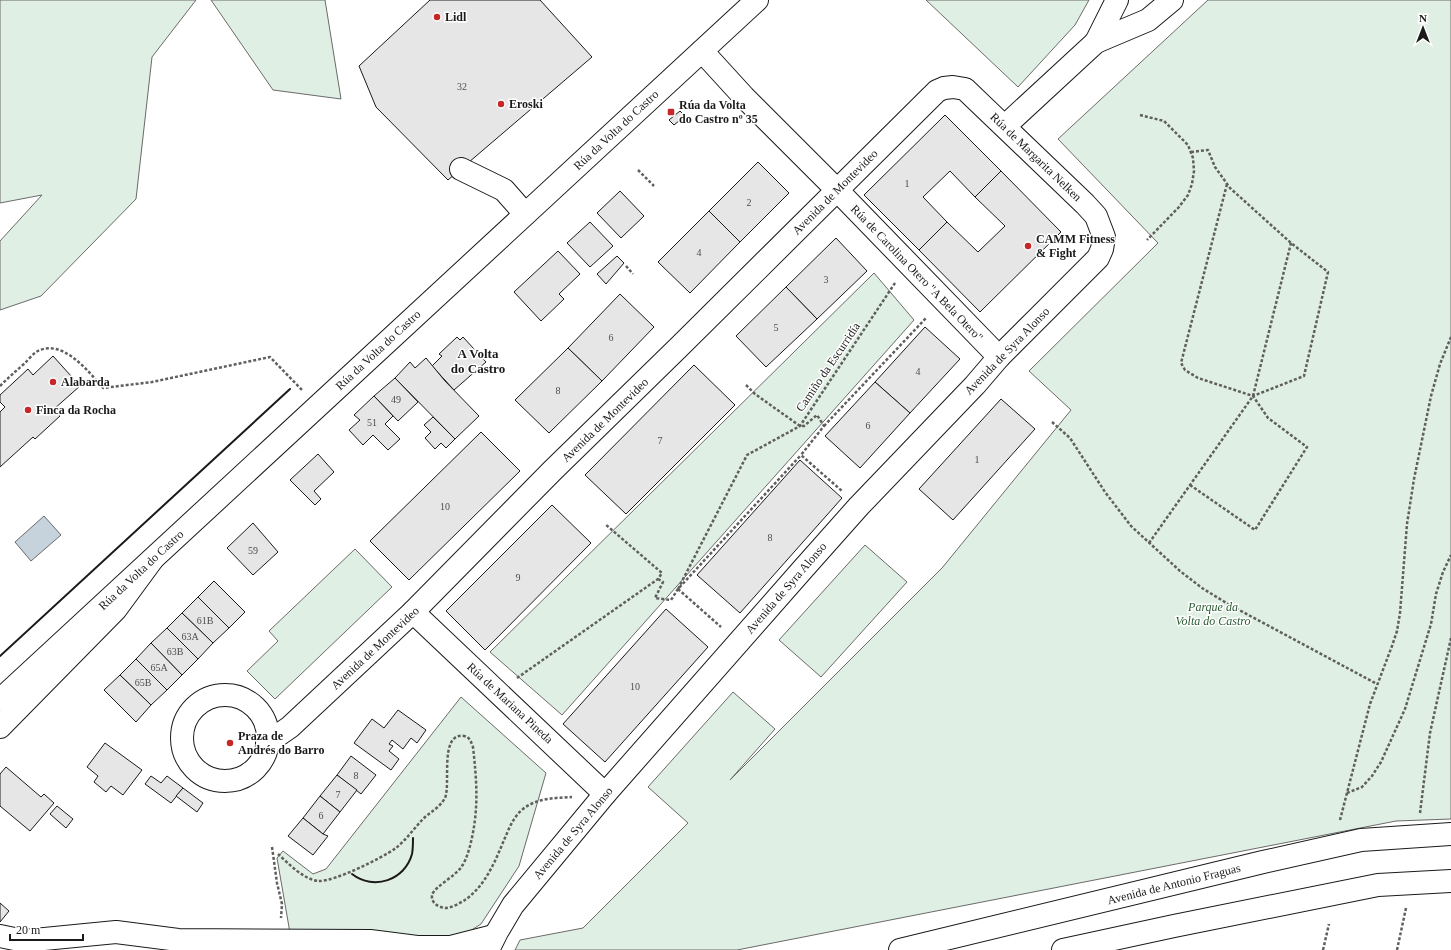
<svg xmlns="http://www.w3.org/2000/svg" width="1451" height="950" font-family="'Times New Roman',serif">
<rect width="100%" height="100%" fill="#fff"/>
<!-- green -->
<g fill="#e0efe3" stroke="#6a6a6a">
<polygon points="0,0 196,0 152,57 136,199 41,296 0,310 0,241 42,195 0,203"/>
<polygon points="211,0 325,0 341,99 273,90"/>
<polygon points="926,0 1089,0 1075,25 1018,87"/>
<polygon points="1208,0 1451,0 1451,819 1396,821 737,950 515,950 520,940 583,928 688,823 648,787 733,692 775,729 730,780 942,568 1071,410 1029,371 1158,243 1058,139"/>
<polygon points="874,273 914,320 562,715 490,652"/>
<polygon points="865,545 907,582 821,677 779,640"/>
<polygon points="355,549 392,587 275,699 247,671 278,641 269,631"/>
<polygon points="461,697 546,773 519,866 481,924 470,931 449,937 290,933 277,858 283,851 313,874 326,869"/>
</g>
<!-- water -->
<polygon fill="#c6d2dc" stroke="#6a6a6a" points="44,516 61,535 31,561 15,542"/>
<!-- building -->
<g fill="#e6e6e6" stroke="#1a1a1a">
<polygon points="430,0 540,0 592,57 448,180 376,107 359,66"/>
<polygon points="680,111 685,116 674,125 669,120"/>
<polygon points="945,115 1001,171 975,197 950,171 923,197 947,222 919,250 864,195"/>
<polygon points="758,162 789,193 740,242 709,211"/>
<polygon points="1001,171 1061,232 980,312 919,250 947,222 978,252 1005,226 975,197"/>
<polygon points="620,191 644,216 621,238 597,213"/>
<polygon points="709,211 740,242 690,293 658,262"/>
<polygon points="590,222 613,246 590,267 567,243"/>
<polygon points="836,238 867,271 817,319 786,287"/>
<polygon points="558,251 580,274 559,294 564,299 541,321 514,292"/>
<polygon points="617,256 624,263 606,284 597,274"/>
<polygon points="786,287 817,319 766,367 736,336"/>
<polygon points="620,294 654,327 602,381 568,348"/>
<polygon points="925,327 960,359 910,413 875,382"/>
<polygon points="457,337 460,340 463,337 486,362 454,390 432,366 442,356 439,354"/>
<polygon points="568,348 602,381 549,433 515,400"/>
<polygon points="53,356 80,386 54,409 60,416 35,439 33,437 0,467 0,412 5,407 0,402 0,395 28,369 33,375"/>
<polygon points="426,358 445,381 479,416 455,439 395,378 410,362 415,368"/>
<polygon points="694,365 735,405 626,514 585,475"/>
<polygon points="395,378 418,402 398,421 374,396"/>
<polygon points="875,382 910,413 860,468 825,436"/>
<polygon points="374,396 393,416 385,424 400,439 388,450 373,435 363,445 349,430 360,420 354,415"/>
<polygon points="1001,399 1035,429 953,520 919,489"/>
<polygon points="433,417 455,439 446,448 441,443 435,449 425,438 431,432 424,425"/>
<polygon points="481,432 520,471 409,580 370,541"/>
<polygon points="318,454 334,472 314,491 321,499 315,505 290,480"/>
<polygon points="800,460 842,498 740,613 697,575"/>
<polygon points="552,505 591,543 485,650 446,611"/>
<polygon points="253,523 278,552 253,575 227,548"/>
<polygon points="214,581 245,612 229,628 198,597"/>
<polygon points="198,597 229,628 213,643 182,613"/>
<polygon points="666,609 708,647 605,762 563,724"/>
<polygon points="182,613 213,643 198,659 167,628"/>
<polygon points="167,628 198,659 182,675 151,643"/>
<polygon points="151,643 182,675 167,690 136,659"/>
<polygon points="136,659 167,690 151,705 120,675"/>
<polygon points="120,675 151,705 136,722 104,690"/>
<polygon points="398,710 426,730 417,743 411,738 403,749 392,740 389,744 393,746 389,751 399,759 391,770 354,743 372,719 384,728"/>
<polygon points="105,743 142,770 123,795 111,786 106,792 94,782 98,776 87,767"/>
<polygon points="351,756 376,775 361,794 337,775"/>
<polygon points="6,767 41,797 44,794 54,803 30,831 0,806 0,774"/>
<polygon points="337,775 357,790 340,812 320,796"/>
<polygon points="151,776 161,783 167,776 183,788 171,803 145,784"/>
<polygon points="183,788 203,803 197,812 176,796"/>
<polygon points="320,796 340,812 323,834 303,818"/>
<polygon points="57,806 73,819 66,828 50,814"/>
<polygon points="303,818 323,834 328,836 313,855 288,836"/>
<polygon points="0,903 9,911 0,922"/>
</g>
<g fill="none" stroke-linecap="round" stroke-linejoin="round">
<!-- minor casing -->
<g stroke="#1a1a1a" stroke-width="24">
<g id="minor">
<polyline points="1096,42 1117,0"/>
<polyline points="702,51 744,97 837,190 999,357"/>
<polyline points="1005,126 1096,42 1148,20 1172,0"/>
<polyline points="461,169 504,190 525,214"/>
<polyline points="413,612 605,794"/>
<circle cx="225" cy="738" r="43"/>
<polyline points="0,700 757,0"/>
<polyline points="267,743 290,727 413,612 552,471 680,346 937,91 944,88 953,87 965,89 1085,204 1096,216 1104,237 1102,249 1098,258 999,357 975,385 859,506 803,569 605,794 513,905 497,932 488,950"/>
<polyline points="0,936 24,941 116,932 178,940 370,941 417,947 451,947 494,936"/>
</g>
</g>
<!-- highway casing -->
<g stroke="#1a1a1a" stroke-width="24">
<g id="highway">
<polyline points="0,727 116,609 152,560"/>
<polyline points="900,950 1263,862 1361,840 1451,834"/>
<polyline points="1063,950 1174,926 1378,885 1451,881"/>
</g>
</g>
<!-- path -->
<g stroke="#5f5f5f" stroke-width="2.5" stroke-dasharray="3 2" stroke-linecap="butt">
<polyline points="1140,115 1164,121 1188,145 1193,158 1194,171 1192,184 1188,195 1179,207 1147,240"/>
<polyline points="1191,152 1208,150 1215,167 1230,188 1291,243 1328,272 1304,376 1253,396"/>
<polyline points="638,170 654,186"/>
<polyline points="626,266 633,274"/>
<polyline points="746,385 755,394 800,426 804,426 817,415 824,426 801,455 842,491"/>
<path d="M0 386C8 378 16 371 25 363 28 360 32 355 36 352 62 337 88 371 103 388L152 382 270 357 302 390"/>
<polyline points="1052,422 1070,438 1105,492 1131,526 1180,571 1202,588 1228,604 1377,684"/>
<polyline points="824,426 927,317"/>
<polyline points="1190,485 1255,530 1307,447 1268,418 1253,396 1198,378 1185,370 1181,363 1227,184"/>
<polyline points="1149,543 1253,396 1291,243"/>
<polyline points="658,579 663,582 655,598 671,600 678,589 801,455"/>
<polyline points="678,589 747,455 800,426 895,283"/>
<polyline points="678,589 721,627"/>
<polyline points="517,678 658,579 662,573 605,524"/>
<polyline points="1347,793 1362,787 1372,776 1381,762 1405,709 1431,624 1436,594 1443,572 1451,555"/>
<polyline points="1420,813 1430,733 1451,638"/>
<polyline points="1340,820 1370,704 1392,646 1397,631 1400,613 1407,524 1414,479 1431,396 1440,364 1451,337"/>
<polyline points="272,847 277,883 282,904 281,918"/>
<path d="M278 854C289 864 303 879 318 881 334 882 382 858 396 848 407 839 415 827 425 817 432 811 440 807 445 798 451 785 439 732 464 736 470 737 471 742 473 747 477 783 479 811 470 846 468 853 466 860 462 866 456 876 434 887 432 895 431 903 438 907 445 908 452 908 460 903 465 900 485 886 495 862 504 840 509 829 513 817 523 809 537 798 555 798 572 797"/>
<polyline points="1323,950 1329,924"/>
<polyline points="1397,950 1406,908"/>
</g>
<!-- minor -->
<use href="#minor" stroke="#fff" stroke-width="22"/>
<!-- highway -->
<use href="#highway" stroke="#fff" stroke-width="22"/>
<!-- wall -->
<g stroke="#1a1a1a" stroke-width="2">
<polyline points="0,656 290,389"/>
<path d="M352 874C374 891 405 880 412 854 413 849 413 843 413 838"/>
</g>
</g>
<!-- markers -->
<g fill="#c62828" stroke="#fff" stroke-width="1.5">
<circle cx="437" cy="17" r="4"/>
<circle cx="501" cy="104" r="4"/>
<rect x="667" y="108" width="8" height="8" rx="2"/>
<circle cx="1028" cy="246" r="4"/>
<circle cx="53" cy="382" r="4"/>
<circle cx="28" cy="410" r="4"/>
<circle cx="230" cy="743" r="4"/>
</g>
<g text-anchor="middle" stroke-width="3" stroke-linejoin="round" paint-order="stroke">
<!-- number labels -->
<g font-size="10" fill="#4d4d4d">
<text x="462" y="90">32</text>
<text x="907" y="187">1</text>
<text x="749" y="206">2</text>
<text x="699" y="256">4</text>
<text x="826" y="283">3</text>
<text x="776" y="331">5</text>
<text x="611" y="341">6</text>
<text x="918" y="375">4</text>
<text x="558" y="394">8</text>
<text x="396" y="403">49</text>
<text x="372" y="426">51</text>
<text x="868" y="429">6</text>
<text x="660" y="444">7</text>
<text x="977" y="463">1</text>
<text x="445" y="510">10</text>
<text x="770" y="541">8</text>
<text x="253" y="554">59</text>
<text x="518" y="581">9</text>
<text x="205" y="624">61B</text>
<text x="190" y="640">63A</text>
<text x="175" y="655">63B</text>
<text x="159" y="671">65A</text>
<text x="143" y="686">65B</text>
<text x="635" y="690">10</text>
<text x="356" y="779">8</text>
<text x="338" y="798">7</text>
<text x="321" y="819">6</text>
</g>
<!-- poi labels -->
<g font-size="12" font-weight="bold" fill="#1a1a1a" stroke="#fff" text-anchor="start">
<text x="445" y="21">Lidl</text>
<text x="509" y="108">Eroski</text>
<text x="679" y="109">Rúa da Volta<tspan x="679" dy="14">do Castro nº 35</tspan></text>
<text x="1036" y="243">CAMM Fitness<tspan x="1036" dy="14">&amp; Fight</tspan></text>
<text x="61" y="386">Alabarda</text>
<text x="36" y="414">Finca da Rocha</text>
<text x="238" y="740">Praza de<tspan x="238" dy="14">Andrés do Barro</tspan></text>
</g>
<!-- street labels -->
<g font-size="12" fill="#1a1a1a" stroke="#fff">
<text transform="translate(616 130) rotate(-43)" y="4">Rúa da Volta do Castro</text>
<text transform="translate(1036 157) rotate(44)" y="4">Rúa de Margarita Nelken</text>
<text transform="translate(835 192) rotate(-45)" y="4">Avenida de Montevideo</text>
<text transform="translate(917 273) rotate(46)" y="4">Rúa de Carolina Otero "A Bela Otero"</text>
<text transform="translate(378 350) rotate(-43)" y="4">Rúa da Volta do Castro</text>
<text transform="translate(1007 351) rotate(-46)" y="4">Avenida de Syra Alonso</text>
<text transform="translate(828 367) rotate(-56)" y="4">Camiño da Escurridía</text>
<text transform="translate(605 420) rotate(-44)" y="4">Avenida de Montevideo</text>
<text transform="translate(141 570) rotate(-43)" y="4">Rúa da Volta do Castro</text>
<text transform="translate(786 588) rotate(-49)" y="4">Avenida de Syra Alonso</text>
<text transform="translate(375 648) rotate(-43)" y="4">Avenida de Montevideo</text>
<text transform="translate(510 703) rotate(43)" y="4">Rúa de Mariana Pineda</text>
<text transform="translate(573 833) rotate(-50)" y="4">Avenida de Syra Alonso</text>
<text transform="translate(1174 884) rotate(-14)" y="4">Avenida de Antonio Fraguas</text>
</g>
<!-- park labels -->
<g font-size="12" font-style="italic" fill="#2b5a34" stroke="#fff">
<text x="1213" y="611">Parque da<tspan x="1213" dy="14">Volta do Castro</tspan></text>
</g>
<!-- neighbourhood labels -->
<g font-size="13" font-weight="bold" fill="#1a1a1a" stroke="#fff">
<text x="478" y="358">A Volta<tspan x="478" dy="15">do Castro</tspan></text>
</g>
</g>
<!-- north arrow -->
<g transform="translate(1423 28)" stroke="#ffffff" stroke-width="3" paint-order="stroke">
<path d="M0-3L7 15L0 10L-7 15Z" fill="#1a1a1a"/>
<text y="-6" font-size="11" font-weight="bold" text-anchor="middle" fill="#1a1a1a">N</text>
</g>
<!-- scale -->
<path d="M10 934v6h73v-6" fill="none" stroke="#1a1a1a" stroke-width="2"/>
<text x="16" y="934" font-size="12" fill="#1a1a1a" stroke="#ffffff" stroke-width="3" paint-order="stroke">20 m</text>
</svg>
